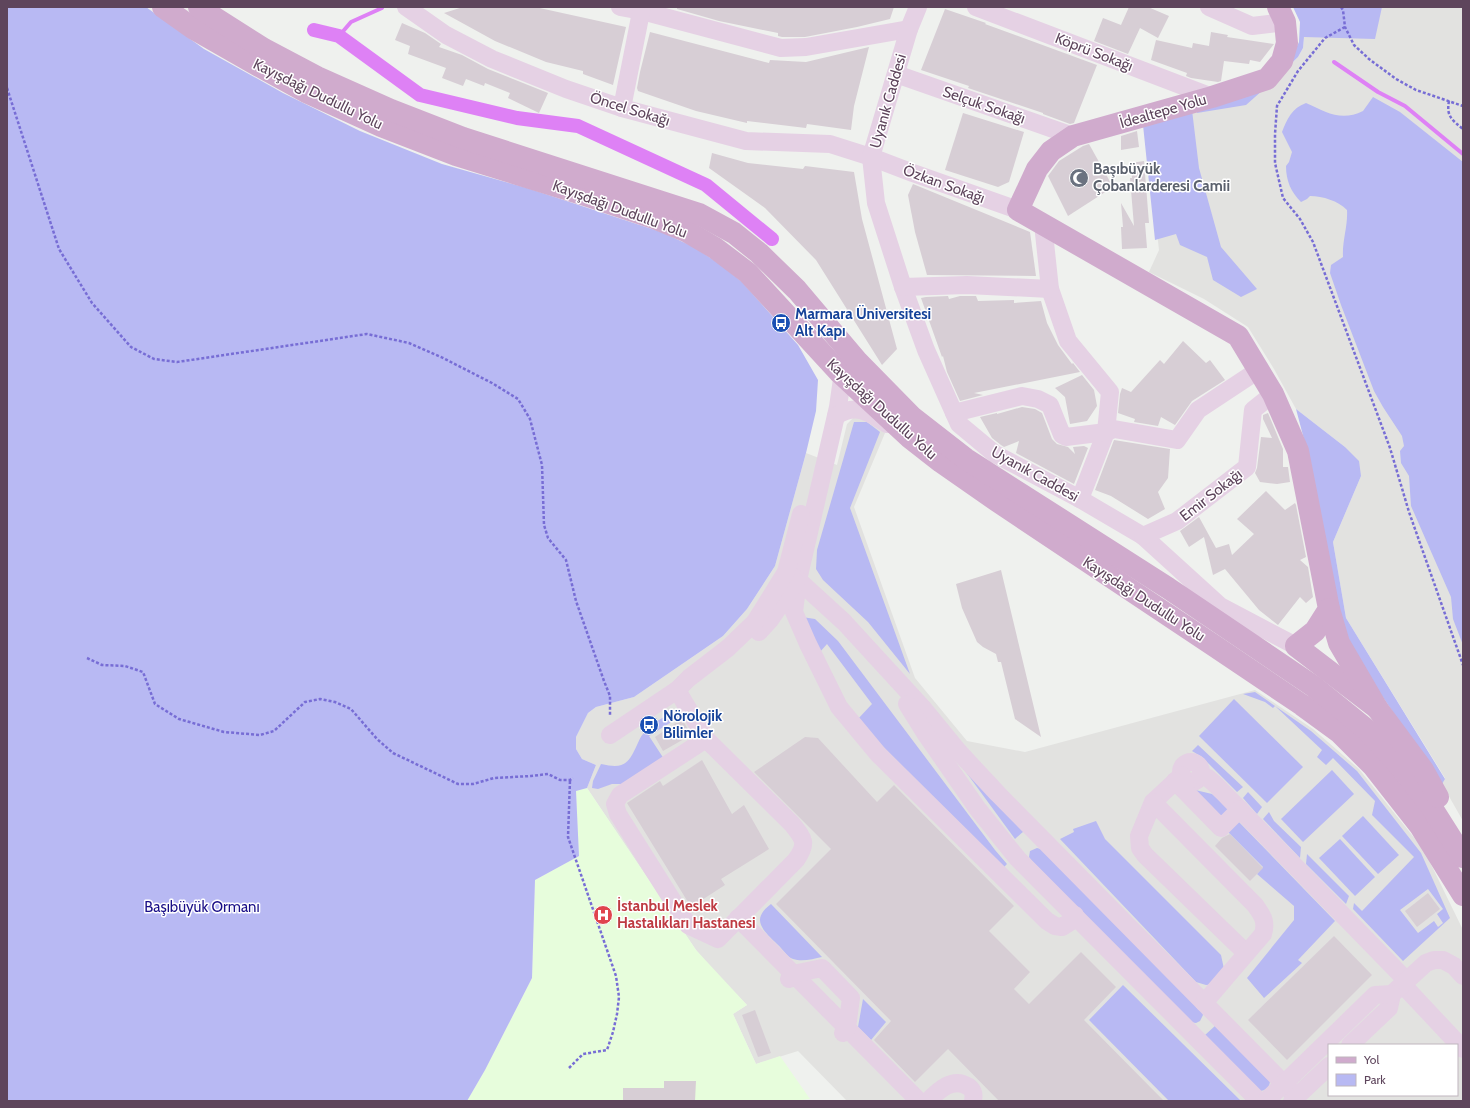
<svg xmlns="http://www.w3.org/2000/svg" width="1470" height="1108" font-family="Cabin,sans-serif">
<rect width="100%" height="100%" fill="#eff1ee"/>
<!-- education -->
<g fill="#e2e2e0" fill-rule="evenodd">
<polygon points="1297,7 1463,7 1463,821 1442,784 1445,778 1346,618 1333,542 1361,476 1345,447 1296,409 1274,369 1248,327 1204,299 1149,272 1159,250 1145,124 1199,104 1272,82 1298,57 1303,48 1304,37"/>
<path d="M853 418H867L885 433 854 507 915 678 967 741 1025 752 1255 690 1313 729 1359 769 1424 850 1463 930V1101H847L798 1051 756 1064 733 1014 747 1005 715 973 696 950 587 788 596 765 582 759 576 749V737L588 713 596 707 634 697 723 636 747 609 775 566 806 453 837 465 847 424ZM1329 1045H1457V1095H1329Z"/>
</g>
<!-- medical -->
<polygon fill="#e7fddc" points="587,788 696,950 747,1005 733,1014 756,1064 780,1056 810,1099 793,1101 467,1101 485,1070 532,978 535,880 579,856 576,791"/>
<!-- green -->
<g fill="#b8b9f3" fill-rule="evenodd">
<polygon points="7,7 146,7 204,49 283,93 360,131 442,164 527,188 661,232 694,247 721,265 742,282 798,345 818,380 816,411 806,453 775,566 747,609 723,636 634,697 596,707 588,713 576,737 576,749 582,759 596,765 587,788 576,791 579,856 535,880 532,978 485,1070 467,1101 7,1101"/>
<polygon points="1293,7 1382,7 1375,39 1304,37 1303,48 1298,57 1272,82 1246,105 1197,113 1199,104 1293,54 1299,42 1300,22"/>
<path d="M1373 97 1400 112 1463 162V645L1453 619 1451 597 1411 506 1409 476 1401 463 1400 451 1404 446 1402 436 1383 407 1374 391 1341 305 1330 273 1331 265 1343 257C1342 241 1348 226 1347 210 1338 201 1323 196 1310 196L1307 199 1301 202C1291 192 1286 181 1286 166L1289 162 1292 152 1282 132C1287 119 1292 108 1306 103 1326 112 1341 122 1363 111Z"/>
<polygon points="1192,110 1199,168 1221,247 1257,289 1241,297 1213,280 1207,257 1180,245 1176,234 1155,240 1143,125"/>
<polygon points="1296,409 1345,447 1359,461 1361,476 1333,542 1346,618 1445,779 1442,784 1363,668 1345,638 1305,443"/>
<polygon points="854,422 867,422 880,432 850,508 910,674 868,622 823,580 816,569 817,550"/>
<polygon points="802,617 815,619 838,641 995,850 1007,864 1002,869 904,775 857,720 872,704 827,644 819,653"/>
<path d="M1255 692 1311 731 1357 771 1421 853 1450 918 1403 961 1353 909 1354 903 1362 911 1414 857 1372 815 1375 801 1333 758 1326 765 1317 757 1322 750 1275 706 1273 708 1265 702 1243 694ZM1428 889 1443 909 1437 914 1443 923 1438 927 1434 921 1418 933 1400 910Z"/>
<polygon points="1234,699 1303,767 1267,803 1199,736"/>
<path d="M676 710 681 716 649 736 664 759 622 784H612L598 789 592 788 593 781 601 764C623 769 628 765 637 745 639 741 640 737 643 734 652 723 664 717 676 710Z"/>
<polygon points="1198,745 1243,787 1237,792 1202,757 1192,751"/>
<polygon points="952,753 1024,831 1015,839"/>
<polygon points="1332,770 1354,794 1303,842 1281,819"/>
<polygon points="1191,789 1212,794 1229,809 1221,819"/>
<polygon points="1248,792 1262,807 1257,814 1243,798"/>
<polygon points="1269,812 1274,821 1301,847 1300,858 1263,819"/>
<polygon points="1363,816 1399,855 1378,874 1342,836"/>
<polygon points="1096,821 1105,839 1221,955 1224,969 1216,984 1206,985 1196,982 1060,839 1074,832 1073,829"/>
<polygon points="1238,821 1335,921 1298,960 1302,963 1264,998 1247,978 1294,920 1294,906 1257,874 1263,867 1228,832"/>
<polygon points="1340,839 1375,877 1355,896 1319,858"/>
<polygon points="1037,848 1044,850 1201,1008 1203,1015 1200,1021 1196,1023 1190,1022 1032,861 1029,857 1030,851"/>
<polygon points="1307,854 1349,896 1346,904 1306,864"/>
<path d="M771 904 822 957C813 959 802 962 793 959 787 957 782 948 777 944 763 930 750 920 771 904Z"/>
<polygon points="1123,985 1241,1101 1169,1101 1089,1020"/>
<polygon points="863,999 886,1022 871,1040 858,1027"/>
<path d="M1216 1025 1270 1080C1270 1087 1266 1091 1259 1091L1204 1036Z"/>
</g>
<g fill="none" stroke-linecap="round" stroke-linejoin="round">
<!-- stream -->
<g stroke="#de81f5" stroke-width="4">
<polyline points="339,36 351,22 382,8"/>
<polyline points="1334,62 1378,92 1405,106 1463,154"/>
</g>
<!-- canal -->
<polyline stroke="#de81f5" stroke-width="14" points="314,30 339,36 420,95 517,118 578,126 706,185 772,239"/>
</g>
<!-- building -->
<g fill="#d7ced5">
<polygon points="463,7 535,7 626,27 613,85 583,74 583,71 546,62 495,41 444,13"/>
<polygon points="677,7 894,7 890,19 857,27 805,37 782,37 778,36 778,33 719,21 677,9"/>
<polygon points="1129,7 1148,7 1169,16 1158,38 1140,28 1128,54 1094,41 1103,18 1121,25"/>
<polygon points="945,9 986,23 985,24 1097,65 1074,123 1070,124 1043,114 1043,113 968,88 969,86 921,70"/>
<polygon points="402,23 425,33 441,44 439,47 462,55 488,69 548,93 539,113 508,98 510,93 485,83 484,86 466,79 463,86 442,78 446,68 408,54 410,46 395,40"/>
<polygon points="650,32 769,63 770,60 806,62 869,47 854,106 851,130 807,124 806,128 747,121 747,123 696,111 638,91 637,88 640,72"/>
<polygon points="1211,32 1228,35 1227,37 1274,44 1260,62 1250,60 1249,64 1224,61 1221,81 1218,82 1191,78 1186,76 1187,73 1151,60 1156,40 1192,48 1193,43 1209,46"/>
<polygon points="963,113 1024,132 1009,182 998,187 945,170"/>
<polygon points="1137,131 1139,147 1121,150 1121,136"/>
<polygon points="1089,144 1113,187 1068,216 1048,176 1059,161 1083,146"/>
<polygon points="712,153 748,163 803,169 805,166 854,172 862,219 897,349 882,365 816,260 765,208 709,168"/>
<polygon points="1144,161 1149,223 1145,223 1147,248 1122,249 1121,227 1123,227 1121,203 1134,226 1130,178 1132,178 1131,163"/>
<polygon points="913,184 1030,232 1036,276 927,275 915,232 908,195"/>
<polygon points="948,296 949,299 960,296 976,296 978,301 1014,300 1014,303 1041,301 1047,323 1058,345 1072,364 1073,363 1080,372 974,393 983,395 960,401 947,372 943,356 942,357 921,298 926,297"/>
<polygon points="1183,341 1206,363 1210,360 1225,380 1192,401 1175,425 1161,417 1158,426 1134,422 1135,419 1118,413 1120,394 1122,388 1131,392 1160,360 1164,364"/>
<polygon points="1082,375 1094,390 1097,406 1087,421 1070,424 1065,397 1055,388"/>
<polygon points="1022,407 1035,409 1042,413 1052,439 1057,444 1068,447 1075,454 1073,447 1084,446 1088,448 1074,484 1016,453 1019,441 1004,447 1001,445 992,438 980,417 997,413 997,414"/>
<polygon points="1268,413 1283,449 1283,467 1288,467 1290,482 1277,484 1260,482 1255,473 1257,468 1261,437 1272,438 1263,419 1263,415"/>
<polygon points="1114,440 1170,449 1168,478 1158,492 1165,509 1148,519 1111,496 1095,490"/>
<polygon points="1266,491 1285,510 1295,503 1296,505 1306,557 1300,560 1308,567 1313,597 1306,603 1300,597 1278,625 1259,610 1225,569 1213,575 1204,537 1189,547 1180,531 1199,517 1216,548 1229,544 1232,555 1254,534 1237,519"/>
<polygon points="1001,570 1041,737 1015,719 1001,662 998,662 996,654 983,647 977,642 962,608 956,584"/>
<polygon points="682,719 691,735 663,751 655,737"/>
<polygon points="805,737 818,738 877,802 894,785 1014,906 989,931 1030,972 1014,989 1029,1004 1081,952 1116,987 1084,1020 1164,1101 999,1101 948,1049 915,1082 874,1040 891,1021 776,904 831,849 754,772"/>
<polygon points="702,760 732,814 744,805 769,849 721,879 725,885 691,907 627,803 660,781 663,786"/>
<polygon points="1230,834 1263,868 1250,881 1215,846 1222,838"/>
<polygon points="1428,893 1440,909 1417,927 1405,911"/>
<polygon points="1334,936 1372,975 1287,1060 1248,1020"/>
<polygon points="755,1010 771,1053 758,1057 742,1015"/>
<polygon points="664,1081 696,1081 695,1101 623,1101 623,1088 664,1088"/>
</g>
<g fill="none" stroke-linecap="round" stroke-linejoin="round">
<!-- path -->
<g stroke="#776dd5" stroke-width="2.5" stroke-dasharray="3 2" stroke-linecap="butt">
<polyline points="1341,7 1343,10 1345,27 1354,45 1369,59 1396,79 1416,90 1463,106"/>
<polyline points="1345,27 1325,38 1298,71 1277,106 1275,134 1275,163 1283,198 1300,219 1313,242 1390,448 1409,512 1463,665"/>
<polyline points="7,88 59,249 92,303 131,347 154,359 177,362 367,334 409,343 441,357 492,383 518,399 530,419 542,465 544,525 548,538 566,560 576,601 604,681 610,696 610,716"/>
<path d="M1449 101C1446 116 1452 120 1463 129"/>
<polyline points="87,658 102,665 125,666 143,672 155,704 179,719 224,732 260,735 274,731 305,702 320,699 335,702 351,709 377,739 393,753 458,784 473,784 494,778 531,776 548,774 560,780 570,780 573,778"/>
<polyline points="569,1068 583,1054 607,1050 613,1032 617,1014 619,997 616,976 568,837 570,780"/>
</g>
<!-- minor -->
<g stroke="#e5d1e4" stroke-width="18">
<polyline points="406,7 446,35 492,59 566,89 622,108 746,141 830,144 871,157 913,173 1018,210"/>
<polyline points="620,7 642,11 781,48 806,47 909,29"/>
<polyline points="918,7 909,29 871,157 876,203 903,287 926,350 959,424 995,454 1080,499 1143,536 1220,606 1296,646"/>
<polyline points="976,7 1212,97"/>
<polyline points="1209,7 1252,26 1285,22"/>
<polyline points="896,74 1073,136"/>
<polyline points="622,108 642,7"/>
<polyline points="1043,224 1050,289 1068,341 1110,392 1106,432 1080,499"/>
<polyline points="903,287 967,285 1050,289"/>
<polyline points="844,365 838,407 798,580 794,612 808,644 839,707 878,754 1047,921 1055,926 1062,927 1070,922 1075,915"/>
<polyline points="954,413 1022,396 1038,399 1050,405 1062,435 1066,437 1106,432 1114,429 1177,440 1198,410 1260,369"/>
<path d="M836 416C857 402 869 413 887 424"/>
<polyline points="1143,536 1177,521 1247,467 1253,410 1273,394"/>
<polyline points="786,572 798,580 844,622 922,707 958,751 998,794 1297,1097"/>
<polyline points="759,632 770,620 796,582"/>
<path d="M677 690 706 739 792 824C804 839 808 843 796 860L718 939 688 925 618 814 615 804 620 795 706 739"/>
<polyline points="907,704 925,733 977,808 1018,859 1259,1101"/>
<polyline points="610,735 677,690 689,678 728,648 755,622 786,572 801,514"/>
<circle cx="1191" cy="772" r="10"/>
<polyline points="1182,775 1153,802 1139,836 1140,848 1145,855 1246,953"/>
<polyline points="1200,776 1208,778 1216,785 1406,980"/>
<polyline points="1175,781 1221,828 1240,809"/>
<path d="M1153 802 1255 905C1262 915 1267 921 1263 934L1204 1003"/>
<polyline points="738,918 919,1101"/>
<polyline points="789,979 793,974 822,968 851,998 847,1028 843,1033"/>
<polyline points="1402,984 1463,1049"/>
<polyline points="1350,1045 1389,1008 1392,994 1426,963 1434,960 1443,960 1454,966 1463,976"/>
<path d="M928 1101C939 1090 953 1076 969 1087 974 1091 974 1095 973 1101"/>
<polyline points="1266,1101 1375,995 1392,994"/>
<polyline points="1292,1101 1329,1066"/>
</g>
<!-- major -->
<g stroke="#d0abcd" stroke-width="22">
<polyline points="163,7 194,29 250,61 306,92 381,126 456,155 585,195 654,218 686,231 715,248 748,273 840,373 909,437 941,462 997,501 1216,647 1302,705 1339,732 1373,766 1420,826 1463,895"/>
<polyline points="199,7 212,16 264,49 317,77 391,110 463,138 699,214 734,233 759,253 797,290 858,362 912,417 966,459 1168,588 1313,686 1366,729 1401,767 1430,805 1463,857"/>
<polyline points="1278,7 1285,22 1287,43 1282,61 1267,79 1212,97 1073,136 1051,151 1037,169 1018,210 1238,336 1273,394 1298,451 1329,609 1315,631 1296,646 1377,708"/>
<polyline points="1329,609 1339,643 1377,708 1423,770 1438,797"/>
</g>
</g>
<!-- icons -->
<defs>
<g id="mosque-disc" transform="scale(1)"><circle r="9.5" fill="#6b7280" stroke="#fff"/><path d="M3.5-4.9A6 6 0 1 0 3.5 4.9A5 5 0 1 1 3.5-4.9Z" fill="#fff"/></g>
<g id="bus-disc" transform="scale(1)"><circle r="9.5" fill="#1a4fb4" stroke="#fff"/><path d="M-5-6H5V4H4V6H2V4H-2V6H-4V4H-5ZM-3.5-4V0h7V-4ZM-3.5 1.2v1.5H-2V1.2ZM2 1.2v1.5H3.5V1.2Z" fill="#fff"/></g>
<g id="hospital-disc" transform="scale(1)"><circle r="9.5" fill="#e0444e" stroke="#fff"/><path d="M-5-5h3v3.5h4V-5h3V5h-3V1.5h-4V5h-3Z" fill="#fff"/></g>
</defs>
<g fill-rule="evenodd">
<use href="#mosque-disc" x="1079" y="178"/>
<use href="#bus-disc" x="781" y="323"/>
<use href="#bus-disc" x="649" y="725"/>
<use href="#hospital-disc" x="603" y="915"/>
</g>
<g text-anchor="middle" stroke-width="3" stroke-linejoin="round" paint-order="stroke">
<!-- street labels -->
<g font-size="15" fill="#5e455c" stroke="#fff">
<text transform="translate(1094 52) rotate(21)" y="5">Köprü Sokağı</text>
<text transform="translate(318 94) rotate(26)" y="5">Kayışdağı Dudullu Yolu</text>
<text transform="translate(888 101) rotate(-74)" y="5">Uyanık Caddesi</text>
<text transform="translate(984 105) rotate(19)" y="5">Selçuk Sokağı</text>
<text transform="translate(630 109) rotate(17)" y="5">Öncel Sokağı</text>
<text transform="translate(1163 111) rotate(-16)" y="5">İdealtepe Yolu</text>
<text transform="translate(944 184) rotate(20)" y="5">Özkan Sokağı</text>
<text transform="translate(620 209) rotate(20)" y="5">Kayışdağı Dudullu Yolu</text>
<text transform="translate(882 409) rotate(42)" y="5">Kayışdağı Dudullu Yolu</text>
<text transform="translate(1035 474) rotate(29)" y="5">Uyanık Caddesi</text>
<text transform="translate(1211 495) rotate(-38)" y="5">Emir Sokağı</text>
<text transform="translate(1144 599) rotate(33)" y="5">Kayışdağı Dudullu Yolu</text>
</g>
<!-- worship labels -->
<g font-size="15" font-weight="bold" fill="#5b616d" stroke="#fff" text-anchor="start">
<text x="1093" y="174">Başıbüyük<tspan x="1093" dy="17">Çobanlarderesi Camii</tspan></text>
</g>
<!-- transit labels -->
<g font-size="15" font-weight="bold" fill="#164399" stroke="#fff" text-anchor="start">
<text x="795" y="319">Marmara Üniversitesi<tspan x="795" dy="17">Alt Kapı</tspan></text>
<text x="663" y="721">Nörolojik<tspan x="663" dy="17">Bilimler</tspan></text>
</g>
<!-- health labels -->
<g font-size="15" font-weight="bold" fill="#be3a42" stroke="#fff" text-anchor="start">
<text x="617" y="911">İstanbul Meslek<tspan x="617" dy="17">Hastalıkları Hastanesi</tspan></text>
</g>
<!-- park labels -->
<g font-size="15" fill="#190e87" stroke="#fff">
<text x="202" y="912">Başıbüyük Ormanı</text>
</g>
</g>
<!-- border -->
<rect width="1470" height="1108" fill="none" stroke="#5e455c" stroke-width="16"/>
<!-- legend -->
<rect x="1328" y="1044" width="130" height="52" fill="#ffffff" stroke="#bfb5be"/>
<rect x="1336" y="1057" width="20" height="6" fill="#d0abcd" stroke="#bfb5be"/>
<text x="1364" y="1064" font-size="12" fill="#5e455c">Yol</text>
<rect x="1336" y="1074" width="20" height="12" fill="#b8b9f3" stroke="#bfb5be"/>
<text x="1364" y="1084" font-size="12" fill="#5e455c">Park</text>
</svg>
